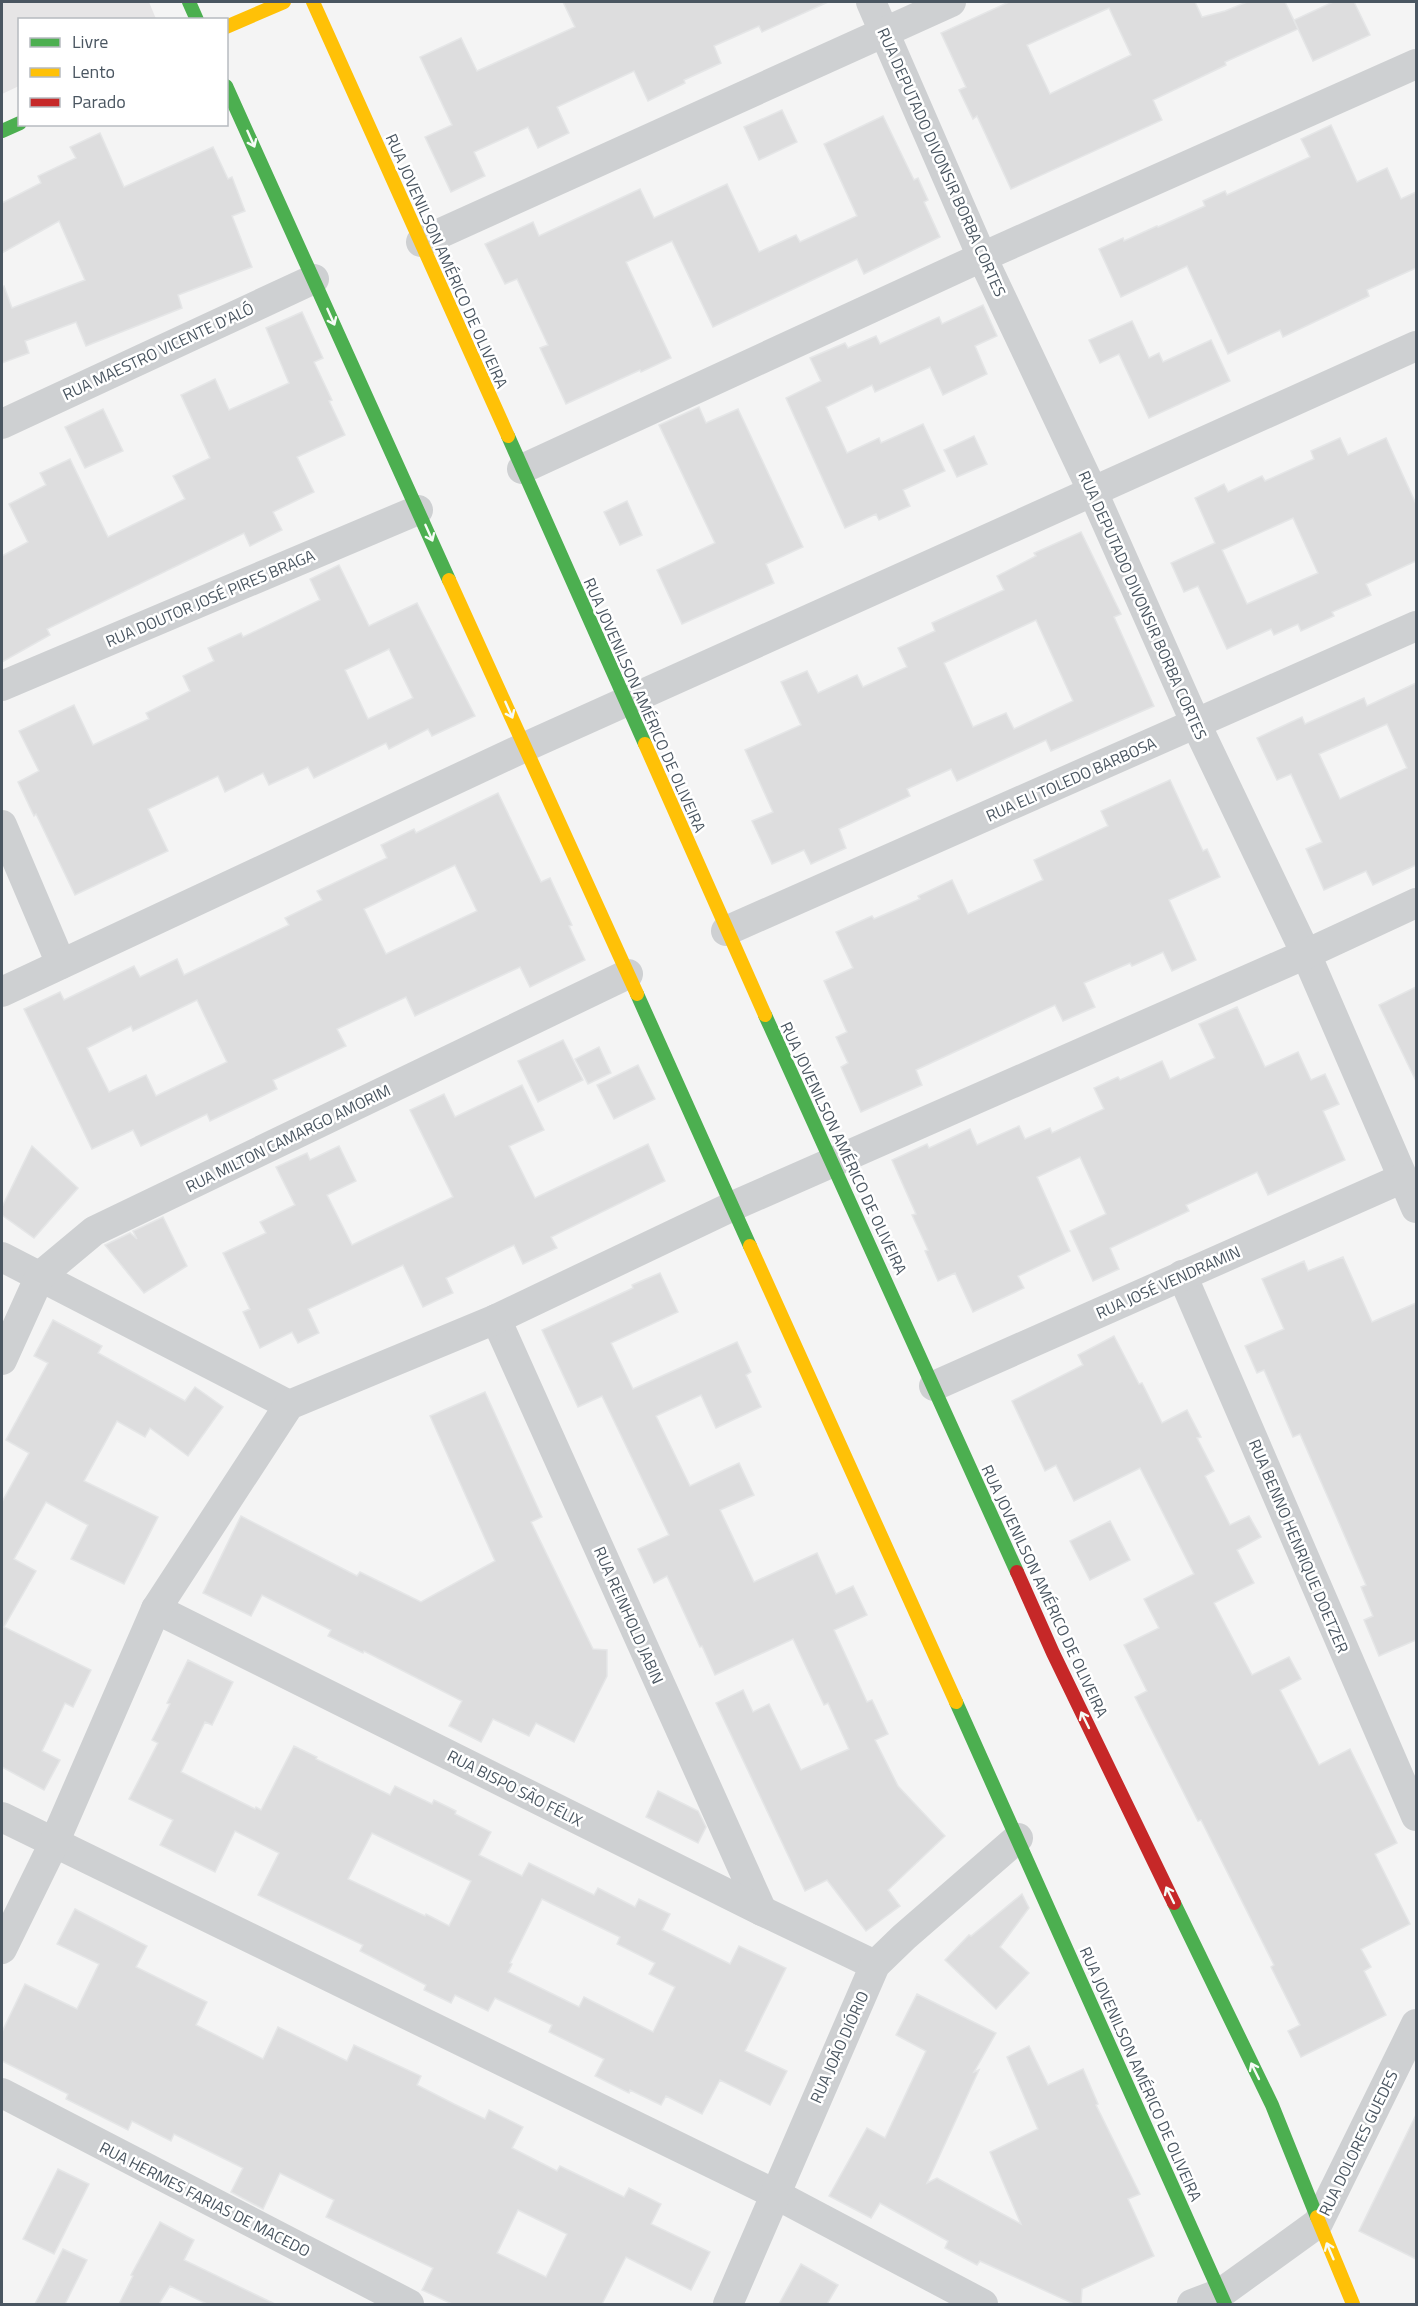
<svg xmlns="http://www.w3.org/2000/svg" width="1418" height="2306" font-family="'Titillium Web',sans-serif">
<rect width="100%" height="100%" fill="#f4f4f4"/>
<!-- education -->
<polygon fill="#e6e5e6" points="2,2 149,2 156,19 20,20 19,86 2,94"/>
<!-- building -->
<g fill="#ddddde" stroke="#e5e6e7" stroke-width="1.5" fill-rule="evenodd">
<polygon points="563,2 828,2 762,32 759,26 714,46 721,63 684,80 685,83 648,101 634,71 557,107 569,133 538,148 528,127 474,152 485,176 451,192 425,137 452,125 420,57 461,38 477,71 575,27"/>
<path d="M1009 2H1195L1202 17 1225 11 1247 2H1285L1298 29 1225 62 1226 65 1153 100 1162 120 1011 189 977 116 973 119 959 90 966 87 941 33ZM1109 8 1131 55 1050 94 1027 45Z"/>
<polygon points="1333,2 1354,2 1370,35 1313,61 1294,20"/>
<polygon points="782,110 797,142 759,160 744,127"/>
<polygon points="883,116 914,180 918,178 928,200 924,202 940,237 864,274 857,259 713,327 672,241 626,262 671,358 641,372 640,370 566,404 540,348 548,345 517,279 505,284 485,244 533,222 539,236 640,189 654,218 727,184 759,252 796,235 800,242 857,216 824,144"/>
<polygon points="1331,125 1357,182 1387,168 1401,199 1416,192 1416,268 1367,290 1369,296 1283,337 1280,330 1228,354 1187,266 1121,297 1099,249 1123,238 1124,241 1157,226 1158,227 1205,206 1203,201 1225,191 1227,195 1310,157 1301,139"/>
<polygon points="100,133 124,187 213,147 228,179 232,177 245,211 232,216 252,267 178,295 182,308 86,346 76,322 25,341 29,353 2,363 2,287 4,286 12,308 85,280 59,221 2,253 2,203 41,183 38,176 76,158 70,147"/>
<polygon points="983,305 997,336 975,346 987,374 943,395 930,367 875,392 872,385 826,407 847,453 879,438 881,443 923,424 945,471 903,490 910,506 879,520 876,514 845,528 786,398 821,381 810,358 845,343 848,348 876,336 880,344 939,317 942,324"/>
<polygon points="302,312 323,358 314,362 332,400 329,401 345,435 297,457 314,492 273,512 282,530 250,546 244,533 47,629 50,635 2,662 2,556 28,542 9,504 46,485 40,473 70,459 108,537 185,499 173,476 210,458 181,395 215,379 229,410 289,383 266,328"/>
<polygon points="1132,321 1149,358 1159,353 1163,362 1211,340 1230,381 1149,418 1119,354 1100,363 1089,340"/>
<polygon points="699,407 706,423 738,409 803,547 766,564 774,583 682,624 657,570 715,543 659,425"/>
<polygon points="103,409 123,451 85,468 65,427"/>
<polygon points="974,436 987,464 957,477 944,450"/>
<path d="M1340 438 1348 455 1386 438 1416 504V561L1366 584 1371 595 1332 612 1334 616 1301 631 1298 624 1274 635 1271 629 1227 649 1198 586 1184 592 1171 563 1215 543 1195 498 1224 484 1228 492 1262 476 1265 481 1314 459 1311 451ZM1293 518 1318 573 1247 604 1222 550Z"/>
<polygon points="627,501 642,535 620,545 604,512"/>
<path d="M1081 532 1121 614 1114 617 1154 706 1051 751 1046 740 957 781 951 769 907 789 910 796 839 829 846 848 811 864 804 850 772 864 752 821 773 812 745 750 801 725 781 682 807 671 818 693 857 675 863 687 907 667 898 648 935 631 932 623 1004 590 997 576 1036 556 1034 553ZM1036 620 1073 701 1014 729 1006 713 973 727 944 663Z"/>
<path d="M339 565 369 626 417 603 475 716 432 736 428 729 389 749 386 743 314 778 308 767 269 785 263 773 225 792 218 776 148 809 168 851 75 895 36 814 34 816 18 782 39 771 19 731 74 705 93 745 149 719 146 713 190 691 183 676 214 661 208 648 241 633 243 637 320 600 310 579ZM389 649 413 698 368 719 345 670Z"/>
<path d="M1416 683V865L1373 885 1366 871 1324 890 1306 849 1322 842 1291 774 1277 780 1257 738 1302 717 1305 724 1364 698 1367 706ZM1387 724 1407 768 1340 799 1319 754Z"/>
<polygon points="1170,780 1203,851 1207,849 1220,877 1169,900 1196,960 1172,971 1163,952 1132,966 1130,963 1084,983 1095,1007 1063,1021 1055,1005 916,1070 922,1085 861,1112 841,1067 848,1063 836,1037 847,1032 824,981 853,968 836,932 872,916 874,919 920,899 918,896 952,880 968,914 1043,880 1034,860 1108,826 1101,811"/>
<path d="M498 793 541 882 550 878 572 925 569 926 585 960 530 987 520 967 415 1016 406 997 337 1029 346 1046 273 1080 277 1089 250 1102 210 1121 207 1114 141 1146 133 1130 92 1149 24 1009 60 992 64 1000 134 966 140 977 177 959 184 975 289 925 285 918 322 900 317 891 387 858 381 845 414 829 416 833ZM455 865 477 911 386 954 364 909ZM197 1000 227 1062 156 1096 146 1075 109 1092 87 1048 131 1026 133 1031Z"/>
<polygon points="1416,987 1416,1081 1379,1005"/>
<polygon points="1237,1007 1265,1067 1298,1052 1311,1080 1325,1074 1339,1104 1323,1111 1345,1160 1268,1195 1257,1172 1186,1205 1189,1211 1110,1248 1119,1269 1093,1281 1070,1231 1106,1214 1080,1157 1037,1177 1070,1251 1018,1276 1024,1288 973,1312 955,1273 938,1281 925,1251 928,1250 912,1215 916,1214 892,1160 927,1144 929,1148 970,1129 977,1145 1019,1126 1025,1139 1050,1128 1052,1133 1104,1109 1094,1088 1118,1077 1120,1080 1162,1061 1170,1079 1215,1058 1199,1024"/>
<polygon points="563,1040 583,1080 538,1102 518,1061"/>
<polygon points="599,1047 611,1073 588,1084 575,1059"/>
<polygon points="638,1065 655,1099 614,1119 597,1085"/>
<polygon points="522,1085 544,1130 509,1146 535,1198 648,1144 665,1181 551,1237 557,1248 523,1264 514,1245 446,1278 453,1293 423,1307 403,1265 308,1309 319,1333 298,1343 292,1332 260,1348 243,1312 250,1309 223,1253 266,1233 260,1222 295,1205 276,1167 307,1153 310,1160 339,1146 356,1181 327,1195 352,1245 453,1197 410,1110 444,1094 455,1117"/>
<polygon points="32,1146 78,1188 34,1238 2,1215 2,1207"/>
<polygon points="163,1217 187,1266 144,1293 105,1245 130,1233 137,1239 133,1231"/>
<polygon points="1343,1257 1372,1322 1416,1303 1416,1640 1379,1656 1364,1620 1373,1616 1361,1587 1366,1585 1333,1509 1300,1434 1293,1437 1264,1370 1257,1373 1245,1346 1284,1329 1262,1279 1304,1261 1308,1271"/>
<polygon points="660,1273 678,1312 611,1343 633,1389 737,1342 751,1372 746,1375 761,1407 716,1428 701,1395 656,1416 690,1486 739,1463 754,1495 720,1510 754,1582 817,1553 836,1594 853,1586 867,1615 834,1630 867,1702 872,1700 888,1734 875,1740 898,1786 945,1836 888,1890 900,1906 866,1931 827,1880 805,1891 716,1703 743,1690 753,1712 769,1704 801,1770 849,1749 828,1703 824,1705 793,1639 715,1675 702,1646 700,1647 667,1576 654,1583 638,1549 669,1535 602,1396 578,1407 542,1330 633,1288 632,1285"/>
<polygon points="53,1320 102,1346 98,1353 185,1401 195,1387 223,1407 188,1456 150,1428 145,1437 117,1421 84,1481 158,1517 124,1584 71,1559 88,1525 46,1502 14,1559 36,1571 4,1627 91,1670 73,1707 65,1703 42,1751 60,1760 44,1790 2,1767 2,1502 29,1453 6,1440 48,1363 34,1356"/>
<polygon points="1114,1336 1139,1384 1142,1383 1162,1423 1187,1410 1201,1437 1197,1438 1214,1471 1205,1476 1230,1525 1249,1516 1261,1537 1237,1550 1254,1583 1214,1603 1252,1675 1289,1657 1301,1679 1280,1690 1319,1765 1350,1749 1397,1843 1375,1854 1410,1924 1361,1949 1371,1967 1364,1971 1386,2015 1301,2057 1288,2031 1300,2025 1271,1967 1274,1965 1201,1820 1198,1821 1135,1697 1147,1691 1124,1645 1159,1628 1144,1599 1194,1574 1140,1468 1074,1501 1056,1465 1045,1471 1012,1401 1083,1365 1078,1355"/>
<polygon points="485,1392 542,1517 531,1522 593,1649 607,1650 607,1676 574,1742 536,1723 529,1736 493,1719 481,1742 449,1726 462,1701 364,1651 363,1653 328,1636 331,1630 262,1595 251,1616 203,1593 241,1516 357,1576 360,1572 421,1602 495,1561 430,1416"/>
<polygon points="1110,1521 1130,1560 1090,1580 1070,1541"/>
<path d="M188 1660 233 1682 212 1725 205 1722 181 1772 255 1809 256 1807 261 1810 294 1746 317 1757 316 1759 390 1795 395 1786 432 1804 434 1800 456 1811 455 1814 491 1832 479 1855 522 1876 529 1863 594 1895 598 1888 635 1907 639 1899 670 1914 662 1930 730 1964 739 1946 786 1968 745 2051 787 2071 770 2105 720 2080 702 2114 666 2096 661 2105 630 2090 629 2093 595 2076 604 2059 549 2032 552 2025 495 1998 488 2011 455 1995 451 2003 424 1990 426 1985 360 1951 363 1945 258 1895 279 1853 235 1831 215 1872 160 1845 173 1820 129 1799 158 1743 152 1740 170 1704 167 1703ZM372 1833 471 1881 449 1926 426 1914 425 1916 348 1879ZM542 1899 620 1937 617 1944 655 1963 649 1974 675 1987 653 2032 584 1997 579 2007 508 1972 512 1964 510 1963Z"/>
<polygon points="658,1791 698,1811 706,1827 698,1843 646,1817"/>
<polygon points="1022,1894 1029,1908 1000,1947 1029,1973 996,2009 945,1960 969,1935 971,1936"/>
<path d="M75 1909 147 1946 136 1967 207 2002 196 2025 263 2059 278 2027 347 2061 354 2045 421 2076 417 2085 454 2104 485 2119 489 2110 523 2127 512 2148 557 2171 560 2166 624 2197 629 2188 661 2204 651 2224 710 2252 691 2290 626 2257 602 2304H452L422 2290 433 2268 326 2217 334 2200 280 2173 263 2209 231 2192 243 2168 174 2134 171 2141 132 2121 128 2130 66 2099 68 2094 2 2061V2032L25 1984 77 2009 99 1964 57 1944ZM518 2210 567 2234 546 2277 497 2253Z"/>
<polygon points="917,1994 996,2033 974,2072 979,2070 927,2183 937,2178 1021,2224 990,2152 1038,2129 1007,2057 1029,2046 1048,2085 1083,2069 1098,2104 1096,2105 1140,2194 1128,2199 1154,2256 1082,2289 1081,2304 1074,2304 980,2261 977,2265 945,2248 948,2241 880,2203 871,2218 829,2196 867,2128 885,2138 926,2051 896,2035"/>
<polygon points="1416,2115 1416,2259 1359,2231"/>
<polygon points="58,2169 89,2184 54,2254 23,2239"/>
<polygon points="160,2222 194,2240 184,2260 275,2304 207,2304 170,2286 159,2304 119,2304 133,2276 131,2275"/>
<polygon points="63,2249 87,2260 65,2304 35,2304"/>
<polygon points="801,2264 838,2285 827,2304 779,2304"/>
</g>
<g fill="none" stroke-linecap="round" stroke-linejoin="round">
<!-- street -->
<g stroke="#ced0d2" stroke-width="30">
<polyline points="871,2 982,257 1093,492 1196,724 1306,954 1416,1208"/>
<polyline points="421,242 951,2"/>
<polyline points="2,424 314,279"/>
<polyline points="522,469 982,257 1416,64"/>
<polyline points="2,686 418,510"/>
<polyline points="2,825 61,964"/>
<polyline points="726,931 1416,626"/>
<polyline points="2,992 525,747 1416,346"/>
<polyline points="2,1257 289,1405"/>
<polyline points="1182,1275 1416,1816"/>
<polyline points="496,1319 762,1911"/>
<polyline points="2,1360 40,1276 94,1231 628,974"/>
<polyline points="934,1386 1403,1178"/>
<polyline points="156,1609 762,1911 875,1965"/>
<polyline points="2,1817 775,2194 983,2304"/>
<polyline points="2,1949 54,1843 156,1609 289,1405 496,1319 733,1206 1306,954 1416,903"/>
<polyline points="2,2093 409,2304"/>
<polyline points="728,2304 875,1965 904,1937 1018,1838"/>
<polyline points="1192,2304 1221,2293 1318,2223 1416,2024"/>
</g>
<!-- fast -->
<g stroke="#4caf50" stroke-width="14">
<polyline points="189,2 197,20"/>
<polyline points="226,86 449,580"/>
<polyline points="2,131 20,123"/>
<polyline points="508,436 645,744"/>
<polyline points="637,994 750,1246"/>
<polyline points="765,1015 1017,1572"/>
<polyline points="956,1702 1225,2304"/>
<polyline points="1174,1903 1272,2105 1317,2217"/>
</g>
<!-- slow -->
<g stroke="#ffc107" stroke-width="14">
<polyline points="313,2 508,436"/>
<polyline points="226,27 284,2"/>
<polyline points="449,580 637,994"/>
<polyline points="645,744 765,1015"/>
<polyline points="750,1246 956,1702"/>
<polyline points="1317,2217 1353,2304"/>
</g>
<!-- jam -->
<polyline stroke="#c62828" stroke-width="14" points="1017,1572 1053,1653 1174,1903"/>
</g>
<!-- one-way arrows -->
<defs><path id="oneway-shaft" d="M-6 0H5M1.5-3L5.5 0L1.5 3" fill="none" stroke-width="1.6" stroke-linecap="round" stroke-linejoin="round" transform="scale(1.5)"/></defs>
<g stroke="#f6fbf6">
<use href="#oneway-shaft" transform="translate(251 139) rotate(66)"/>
<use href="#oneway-shaft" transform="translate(331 317) rotate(66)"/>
<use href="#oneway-shaft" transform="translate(429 533) rotate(66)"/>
<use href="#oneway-shaft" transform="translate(509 710) rotate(66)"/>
<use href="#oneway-shaft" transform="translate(1085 1720) rotate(-116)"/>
<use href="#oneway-shaft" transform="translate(1170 1895) rotate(-116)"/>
<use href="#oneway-shaft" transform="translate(1255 2071) rotate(-116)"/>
<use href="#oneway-shaft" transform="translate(1330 2251) rotate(-113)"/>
</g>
<g text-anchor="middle" stroke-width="5" stroke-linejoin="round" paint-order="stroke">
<!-- street labels -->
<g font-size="16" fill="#4a5661" stroke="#fff">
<text transform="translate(942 162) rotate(66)" y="6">RUA DEPUTADO DIVONSIR BORBA CORTES</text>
<text transform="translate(447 261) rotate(66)" y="6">RUA JOVENILSON AMÉRICO DE OLIVEIRA</text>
<text transform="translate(158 351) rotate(-25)" y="6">RUA MAESTRO VICENTE D'ALÓ</text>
<text transform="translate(210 598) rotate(-23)" y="6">RUA DOUTOR JOSÉ PIRES BRAGA</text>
<text transform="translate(1143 605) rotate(66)" y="6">RUA DEPUTADO DIVONSIR BORBA CORTES</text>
<text transform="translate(645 705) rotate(66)" y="6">RUA JOVENILSON AMÉRICO DE OLIVEIRA</text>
<text transform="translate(1071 779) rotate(-24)" y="6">RUA ELI TOLEDO BARBOSA</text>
<text transform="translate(288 1138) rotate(-26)" y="6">RUA MILTON CAMARGO AMORIM</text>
<text transform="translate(844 1148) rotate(65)" y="6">RUA JOVENILSON AMÉRICO DE OLIVEIRA</text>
<text transform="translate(1168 1282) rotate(-24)" y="6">RUA JOSÉ VENDRAMIN</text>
<text transform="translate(1299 1546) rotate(67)" y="6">RUA BENNO HENRIQUE DOETZER</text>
<text transform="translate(1045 1591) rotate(65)" y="6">RUA JOVENILSON AMÉRICO DE OLIVEIRA</text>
<text transform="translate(629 1615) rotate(66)" y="6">RUA REINHOLD JABIN</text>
<text transform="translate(515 1788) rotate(27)" y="6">RUA BISPO SÃO FÉLIX</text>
<text transform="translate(839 2047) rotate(-66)" y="6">RUA JOÃO DIÓRIO</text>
<text transform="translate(1141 2074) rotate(66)" y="6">RUA JOVENILSON AMÉRICO DE OLIVEIRA</text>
<text transform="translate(1358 2143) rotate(-64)" y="6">RUA DOLORES GUEDES</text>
<text transform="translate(205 2199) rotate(27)" y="6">RUA HERMES FARIAS DE MACEDO</text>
</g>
</g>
<!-- border -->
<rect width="1418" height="2306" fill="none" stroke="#4a5661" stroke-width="6"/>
<!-- legend -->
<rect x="18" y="18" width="210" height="108" fill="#ffffff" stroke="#b7bbc0" stroke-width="1.5"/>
<rect x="30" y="38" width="30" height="9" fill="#4caf50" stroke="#b7bbc0" stroke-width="1.5"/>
<text x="72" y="48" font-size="18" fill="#4a5661">Livre</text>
<rect x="30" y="68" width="30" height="9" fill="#ffc107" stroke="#b7bbc0" stroke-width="1.5"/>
<text x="72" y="78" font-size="18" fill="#4a5661">Lento</text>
<rect x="30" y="98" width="30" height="9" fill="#c62828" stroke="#b7bbc0" stroke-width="1.5"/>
<text x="72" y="108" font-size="18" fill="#4a5661">Parado</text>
</svg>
